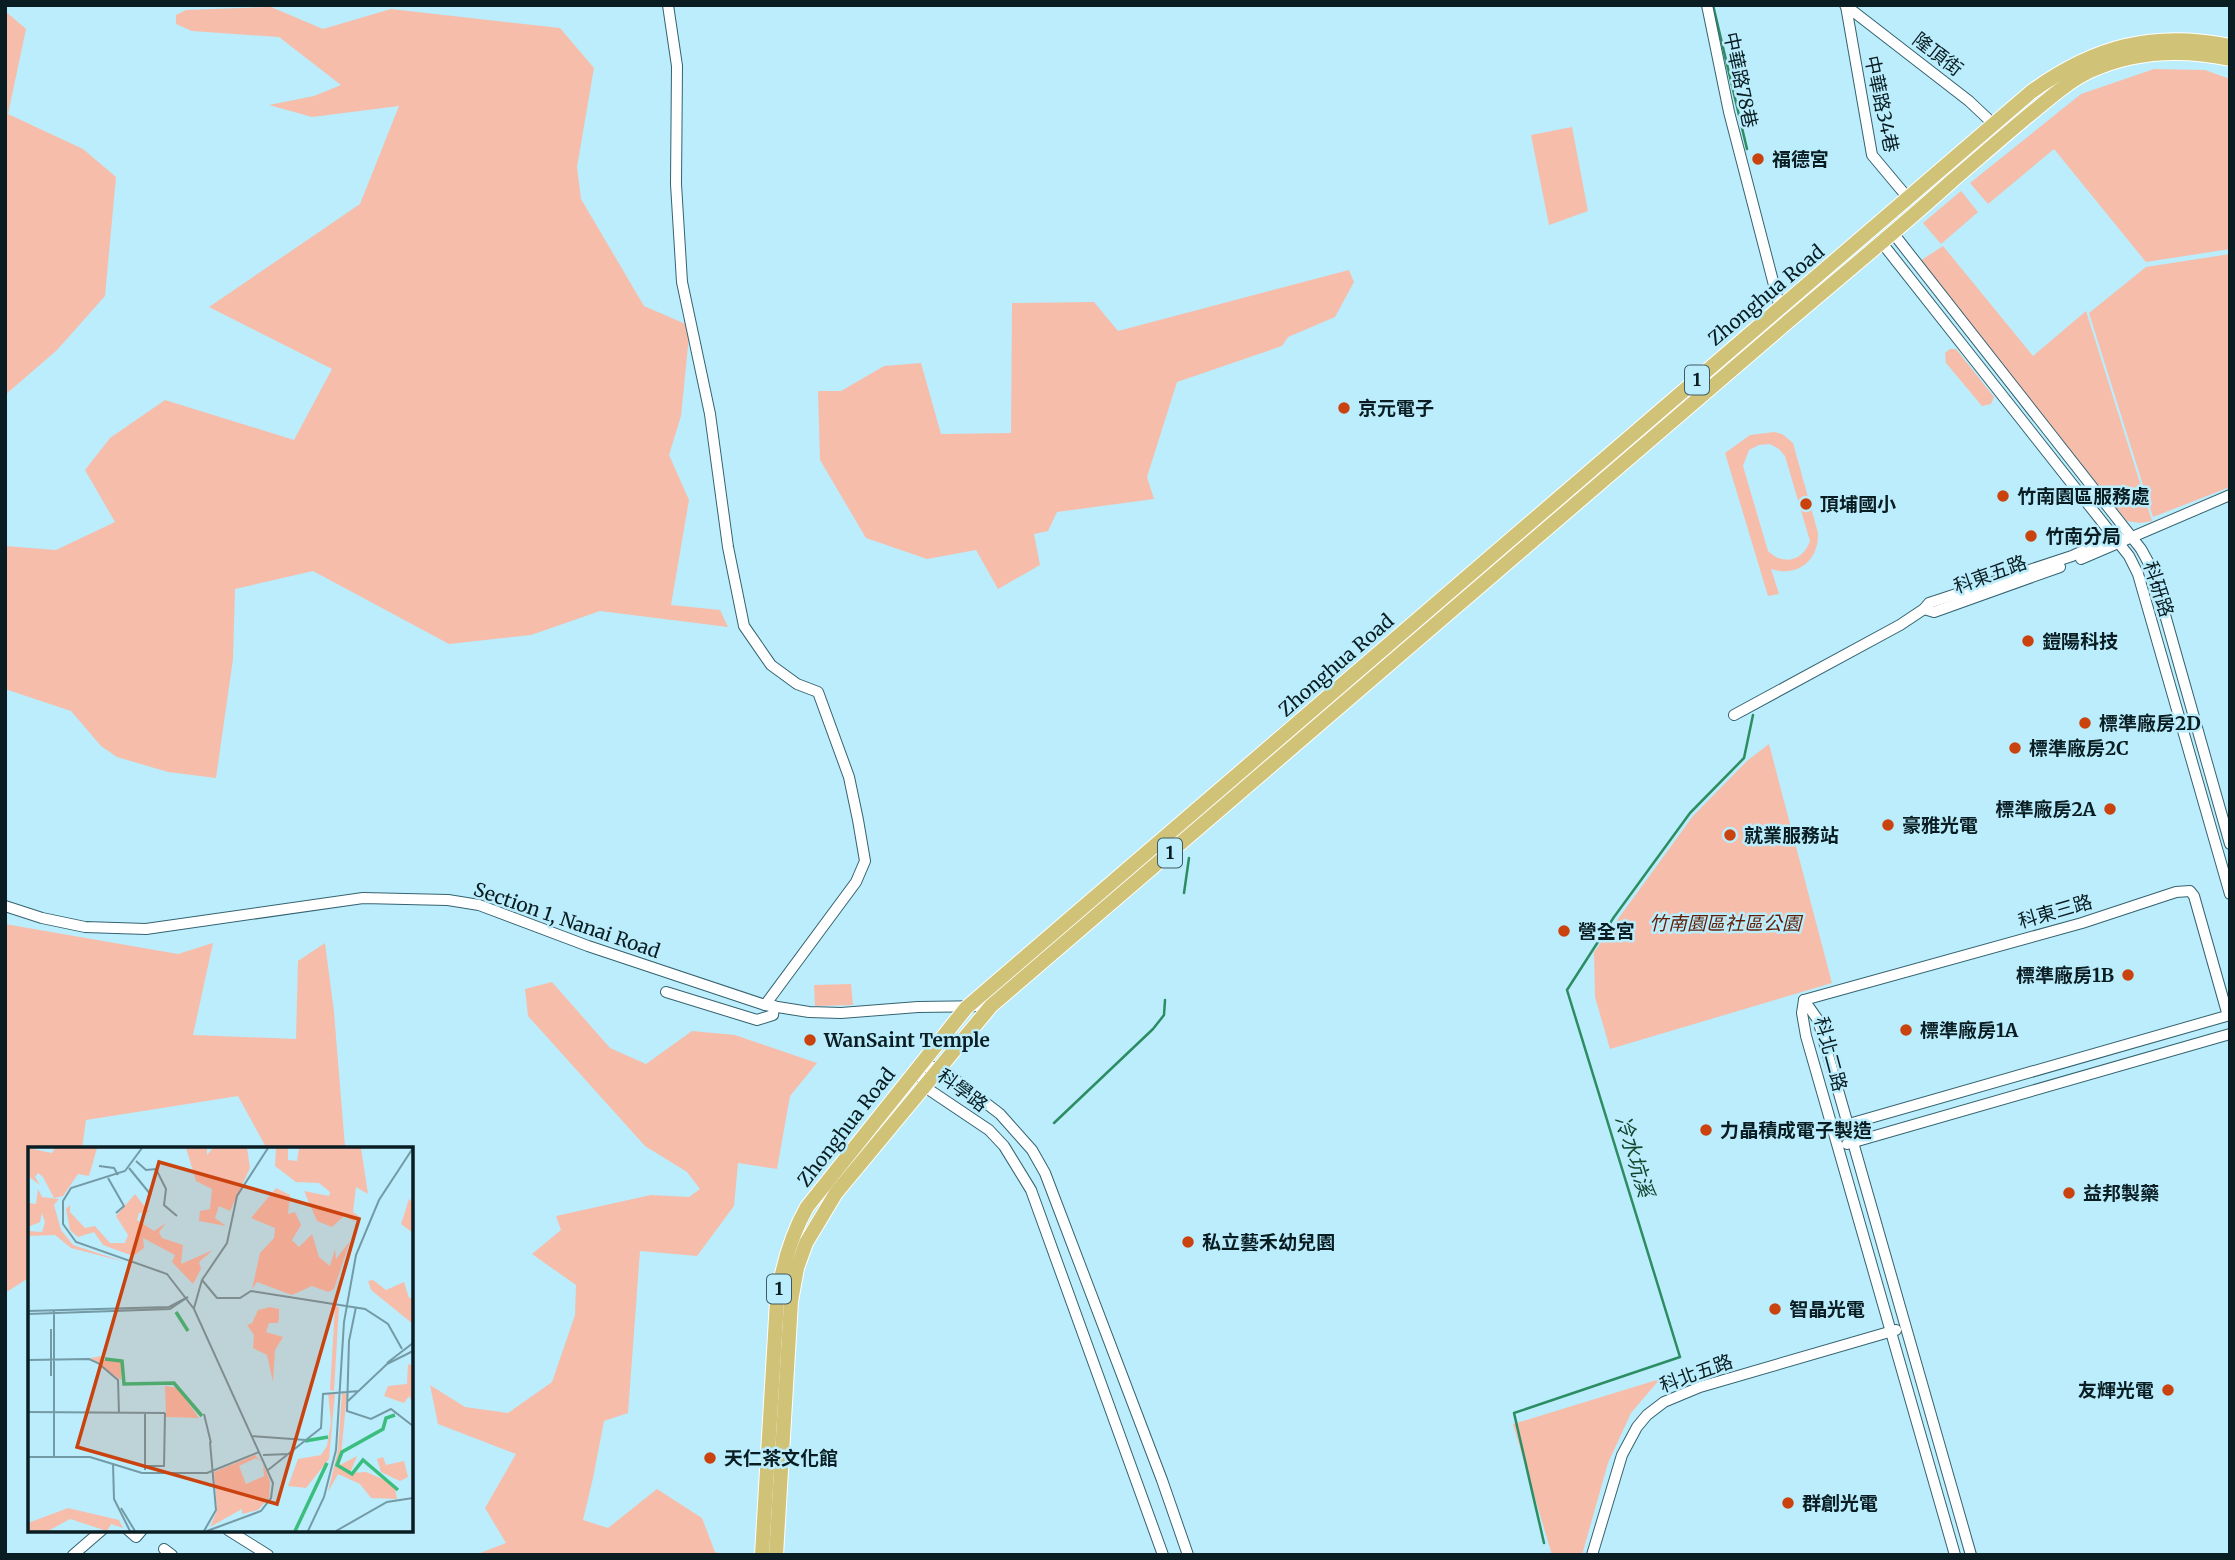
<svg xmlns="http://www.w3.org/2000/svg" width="2235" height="1560" font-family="Merriweather,'Noto Sans TC',serif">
<rect width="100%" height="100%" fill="#bbedfc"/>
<!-- green -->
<g fill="#f7bdab" fill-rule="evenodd">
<polygon points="271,7 323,29 391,9 560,28 594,68 577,167 581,199 644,306 690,326 681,416 669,455 689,500 671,605 720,610 728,627 600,611 531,635 449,644 313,571 235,589 233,659 216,778 168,772 117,757 101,746 71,711 5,689 5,546 56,550 115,522 85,470 110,438 165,400 294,440 332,369 209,307 360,204 399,106 312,117 269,105 314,96 341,85 279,37 192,31 176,24 176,15 186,10"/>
<polygon points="5,11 26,29 8,114 83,149 116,177 105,296 57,350 5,395"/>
<polygon points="2154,69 2205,70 2230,79 2230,249 2146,262 2054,149 1988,204 1970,183 2081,94"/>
<polygon points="1572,127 1588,211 1549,225 1531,135"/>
<polygon points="1961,191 1978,212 1941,244 1923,223"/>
<polygon points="1943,246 2033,356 2086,311 2152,521 2140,523 2127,521 1920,261"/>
<polygon points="2230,254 2230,487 2153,517 2089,313 2146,267"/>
<polygon points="1349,270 1354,282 1335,317 1288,337 1282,346 1177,382 1147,477 1154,499 1057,512 1048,531 1034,534 1040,565 998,589 976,550 927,559 866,538 820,460 818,391 841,391 884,366 921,363 941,434 1011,433 1012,303 1094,302 1118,331"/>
<polygon points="1950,349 1956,349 1994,397 1991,404 1982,406 1946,363 1945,353"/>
<path d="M1774 432 1782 434 1793 443 1818 533C1819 560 1798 578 1771 569L1779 594 1768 596 1725 453 1750 435ZM1770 444 1779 449 1785 456 1810 541C1803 561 1783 566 1768 551L1743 466 1749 450 1759 445Z"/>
<polygon points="1769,744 1832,983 1610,1049 1595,997 1594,952 1693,816 1747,761"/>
<polygon points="5,924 178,954 213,943 193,1035 296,1039 298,961 325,943 334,1012 345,1147 267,1149 238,1096 86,1120 82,1149 30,1149 30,1277 5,1293"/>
<polygon points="552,982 610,1048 646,1064 692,1031 735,1035 817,1063 790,1096 777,1169 738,1163 734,1206 697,1256 640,1251 628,1413 604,1421 593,1478 583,1520 608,1528 657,1489 702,1518 715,1552 730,1555 475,1555 506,1543 485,1508 516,1454 438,1424 430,1385 465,1407 508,1413 552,1382 575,1315 576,1285 532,1254 561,1230 556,1216 651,1195 689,1197 700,1189 687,1172 645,1146 528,1016 525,989"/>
<polygon points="851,984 853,1005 815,1006 814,985"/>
<polygon points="1660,1379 1631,1413 1608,1463 1582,1555 1552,1555 1513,1424"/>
</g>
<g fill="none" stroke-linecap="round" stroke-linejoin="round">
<!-- stream -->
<g stroke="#2c8d62" stroke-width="2.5">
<polyline points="1713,5 1747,149"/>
<polyline points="1184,893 1189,858"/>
<polyline points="1054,1123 1153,1029 1164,1015 1165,1000"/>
<polyline points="1544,1543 1514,1413 1680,1357 1567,990 1614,917 1690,813 1744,758 1753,715"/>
</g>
<!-- minor casing -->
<g stroke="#356370" stroke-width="12">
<g id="minor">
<polyline points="668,5 677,66 676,184 682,282 710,414 728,547 744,626 771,665 797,684 818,692 849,777 858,820 865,861 856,882 765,1005"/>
<polyline points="1707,5 1729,112 1781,312"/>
<polyline points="1845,5 1969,101 2005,135"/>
<polyline points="1846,6 1872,155 1908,198"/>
<polyline points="1893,233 2141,549 2152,569 2230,844"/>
<polyline points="1882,243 2129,556 2138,574 2230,894"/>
<polyline points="2081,559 2230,495"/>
<polyline points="1924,609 1934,612 2060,567"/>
<polyline points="1734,715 1900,625 1924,609 1929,603 2072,556 2114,537 2119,537"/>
<polyline points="5,906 42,918 85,927 146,929 363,898 448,900 479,905 588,946 765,1005 809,1012 841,1013 918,1007 991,1006"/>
<polyline points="666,992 757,1020 773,1015 774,1006"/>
<polyline points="1804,1000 1818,1020 1971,1555"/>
<polyline points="1804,1000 1802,1013 1806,1036 1955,1555"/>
<polyline points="1804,1000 2082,923 2176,892 2190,891 2194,896 2228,1016"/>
<polyline points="1842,1126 2230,1015"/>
<polyline points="1847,1144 2230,1034"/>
<polyline points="128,1530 136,1537 142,1530"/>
<polyline points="228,1530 268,1555"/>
<polyline points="164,1549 172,1555"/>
<polyline points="73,1555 102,1530"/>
<polyline points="1163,1555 1031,1190 1004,1146 989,1130 925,1087 918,1067 939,1067 1000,1114 1032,1150 1045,1173 1162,1480 1188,1555"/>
<polyline points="1592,1555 1622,1455 1637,1427 1647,1415 1664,1402 1700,1387 1896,1330"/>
</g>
</g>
<!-- major casing -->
<g stroke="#fff" stroke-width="16">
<g id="major">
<path d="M762 1555 777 1301C782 1267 790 1237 807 1207L966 1008 2031 92C2093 47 2153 30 2230 46"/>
<path d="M776 1555 791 1301 797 1268 806 1243 836 1193 991 1006 1784 325C1840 277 1898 230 1953 180 1980 157 2006 134 2034 111 2051 97 2069 81 2090 71 2134 51 2183 49 2230 59"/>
</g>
</g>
<!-- minor -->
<use href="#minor" stroke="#fff" stroke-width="10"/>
<!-- major -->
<use href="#major" stroke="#d0c378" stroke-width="14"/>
</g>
<!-- markers -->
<g fill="#ca430e" stroke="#bbedfc" stroke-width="2.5">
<circle cx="1758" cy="159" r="7"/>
<circle cx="1344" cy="408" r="7"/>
<circle cx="2003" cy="496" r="7"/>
<circle cx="1806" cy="504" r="7"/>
<circle cx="2031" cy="536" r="7"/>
<circle cx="2028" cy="641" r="7"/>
<circle cx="2085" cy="723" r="7"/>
<circle cx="2015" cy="748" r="7"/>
<circle cx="2110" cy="809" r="7"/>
<circle cx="1888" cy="825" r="7"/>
<circle cx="1730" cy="835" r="7"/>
<circle cx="1564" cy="931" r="7"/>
<circle cx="2128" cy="975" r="7"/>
<circle cx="1906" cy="1030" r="7"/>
<circle cx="810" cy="1040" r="7"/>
<circle cx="1706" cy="1130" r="7"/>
<circle cx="2069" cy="1193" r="7"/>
<circle cx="1188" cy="1242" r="7"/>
<circle cx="1775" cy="1309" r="7"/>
<circle cx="2168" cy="1390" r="7"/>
<circle cx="710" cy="1458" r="7"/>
<circle cx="1788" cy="1503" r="7"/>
</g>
<g text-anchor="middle" stroke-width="5" stroke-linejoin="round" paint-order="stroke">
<!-- shield labels -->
<g fill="#bbedfc" stroke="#3e5b63" stroke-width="2">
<rect x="1685" y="365.5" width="24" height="29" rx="5"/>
<rect x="1158" y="838.5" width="24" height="29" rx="5"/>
<rect x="767" y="1274.5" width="24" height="29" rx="5"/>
</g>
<g font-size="18" font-weight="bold" fill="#091d22">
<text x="1697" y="386">1</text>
<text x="1170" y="859">1</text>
<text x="779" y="1295">1</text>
</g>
<!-- street labels -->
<g font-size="19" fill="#091d22" stroke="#bbedfc">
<text transform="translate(1938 54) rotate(38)" y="7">隆頂街</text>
<text transform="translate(1741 80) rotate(78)" y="7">中華路78巷</text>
<text transform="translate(1882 104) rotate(78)" y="7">中華路34巷</text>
<text transform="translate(1766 295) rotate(-40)" y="7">Zhonghua Road</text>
<text transform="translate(1990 574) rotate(-20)" y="7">科東五路</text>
<text transform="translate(2159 589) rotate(72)" y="7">科研路</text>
<text transform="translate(1336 665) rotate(-41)" y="7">Zhonghua Road</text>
<text transform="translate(2055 911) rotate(-16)" y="7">科東三路</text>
<text transform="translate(567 920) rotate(19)" y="7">Section 1, Nanai Road</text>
<text transform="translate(1831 1054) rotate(75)" y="7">科北二路</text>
<text transform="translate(963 1090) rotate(37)" y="7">科學路</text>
<text transform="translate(846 1127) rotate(-52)" y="7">Zhonghua Road</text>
<text transform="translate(1696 1373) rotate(-20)" y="7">科北五路</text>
</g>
<!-- poi labels -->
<g font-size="19" font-weight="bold" fill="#091d22" stroke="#bbedfc" text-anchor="start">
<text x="1772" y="166">福德宮</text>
<text x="1358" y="415">京元電子</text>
<text x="2017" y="503">竹南園區服務處</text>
<text x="1820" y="511">頂埔國小</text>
<text x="2045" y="543">竹南分局</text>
<text x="2042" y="648">鎧陽科技</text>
<text x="2099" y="730">標準廠房2D</text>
<text x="2029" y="755">標準廠房2C</text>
<text x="2096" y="816" text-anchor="end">標準廠房2A</text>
<text x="1902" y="832">豪雅光電</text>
<text x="1744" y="842">就業服務站</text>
<text x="1578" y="938">營全宮</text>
<text x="2114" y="982" text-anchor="end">標準廠房1B</text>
<text x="1920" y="1037">標準廠房1A</text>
<text x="824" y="1047">WanSaint Temple</text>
<text x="1720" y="1137">力晶積成電子製造</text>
<text x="2083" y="1200">益邦製藥</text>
<text x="1202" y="1249">私立藝禾幼兒園</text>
<text x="1789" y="1316">智晶光電</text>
<text x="2154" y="1397" text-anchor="end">友輝光電</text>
<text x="724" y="1465">天仁茶文化館</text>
<text x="1802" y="1510">群創光電</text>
</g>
<!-- park labels -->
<g font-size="19" font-style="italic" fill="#621d05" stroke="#bbedfc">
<text x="1725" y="930">竹南園區社區公園</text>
</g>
<!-- water labels -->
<g font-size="21" font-style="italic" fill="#13462d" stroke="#bbedfc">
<text transform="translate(1634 1156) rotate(73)" y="7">冷水坑溪</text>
</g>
</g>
<!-- overview -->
<g transform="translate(28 1147)">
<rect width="385" height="385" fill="#bbedfc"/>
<path d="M0 1 24 6 27 1H69L61 29 50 27 35 49 26 51 15 30 10 26 7 30 12 38 0 29ZM158 1H179V8L185 1H219L222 21 202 64 191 59 187 71 198 79 171 74 172 64 182 62 184 42 168 34ZM248 1H260V13L269 14 271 1H333L340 47 328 40 325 65 332 70 326 74 316 69 304 80 289 74 276 44 301 49 302 45 291 36 268 35 247 19ZM248 41 262 48 260 67 267 65 273 78 264 93 271 100 284 87 291 110 302 119 307 102 308 112 322 94 306 142 300 145 284 139 264 148 229 135 224 142 232 106 246 91 247 81 223 71ZM10 42 14 50 31 52 26 58 33 83 45 98 97 115 43 101 27 88 0 89V84L14 85 17 75 14 66 12 75 0 80V56L8 57ZM107 47 121 65 111 66 109 73 126 84 138 76 131 85 134 91 155 98 153 117 185 103 171 115 173 122 165 137 144 115 147 108 115 91 116 101 105 109 75 98 66 85 50 90 42 83 38 62 42 58V65L57 81 67 79 82 96H97L100 88 88 69ZM381 52 385 55V86L373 77ZM345 133 358 143 376 135 381 151H385V177L343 143 340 134ZM307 159 311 160 306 244 302 243ZM242 160 251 162V171L250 176H241L238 185 255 190 247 203 245 235 239 208 225 201 226 188 219 178 224 176 230 163ZM74 209 75 213H93V233L62 211ZM380 217 385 219V256L381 249 376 256 356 249 360 239 379 237ZM137 239 150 241 171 271 138 270ZM300 246H307L301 312 278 341 260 339 270 312 293 308 299 299 303 275ZM314 246 319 247 312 318 329 309 322 326 338 325 366 337 369 352 343 351 332 337 310 327 300 345 310 303ZM227 308 234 315 228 311 211 319 218 337 236 329 235 317 242 334 241 351 230 363 214 367V362L182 380 189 363 186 325ZM355 310 358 318 376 314 380 330 372 334 353 325 349 312ZM40 361 91 373 95 381 83 377 79 384 42 372 20 384H0V376Z" fill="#f7bdab"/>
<path fill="none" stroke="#3bbd7e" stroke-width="3.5" d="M148 165 160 184M77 212 94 214 96 237 146 236 174 269M367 268 358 271 355 282 314 305 309 318 324 327 335 313 370 343M277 294 300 290M267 384 299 316"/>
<path fill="none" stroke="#749aa5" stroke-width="2" d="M114 1 97 24 43 41 35 54V77L48 95 139 127 166 162 245 336 243 351 233 364 179 384M108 14 118 23 128 22 138 42 136 58 149 69M71 19 86 21 90 28M101 21 123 48M80 31 96 59 88 66M174 133 189 151H212L223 144 337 162 360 177 374 202M328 160 321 194 319 264 343 272 363 262 385 279M166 161 174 133 199 96 209 49 240 1M0 164 141 160 160 150 142 162 0 167M23 182V229M0 213 61 212 70 216 90 233 91 266M359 216 385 196M320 254 359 217 385 204M0 265 137 266M117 265V323M176 267 183 296M224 289 278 293M235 308 262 307M0 310H62L114 326H179L231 305M26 310V164M85 316 86 352 102 384M119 319H136L137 266M240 323 293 281 295 247 331 244M93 361 107 384M176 384 188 363 182 295M280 384 296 350 308 303 316 175 328 108 351 53 385 1M308 384 359 355 385 351"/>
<path fill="#ca430e" fill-opacity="0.15" stroke="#ca430e" stroke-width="3.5" d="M131 15 331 72 249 357 49 300Z"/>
<rect width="385" height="385" fill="none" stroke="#091d22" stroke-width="3.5"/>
</g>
<!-- border -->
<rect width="2235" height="1560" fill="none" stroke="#091d22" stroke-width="14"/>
</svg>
